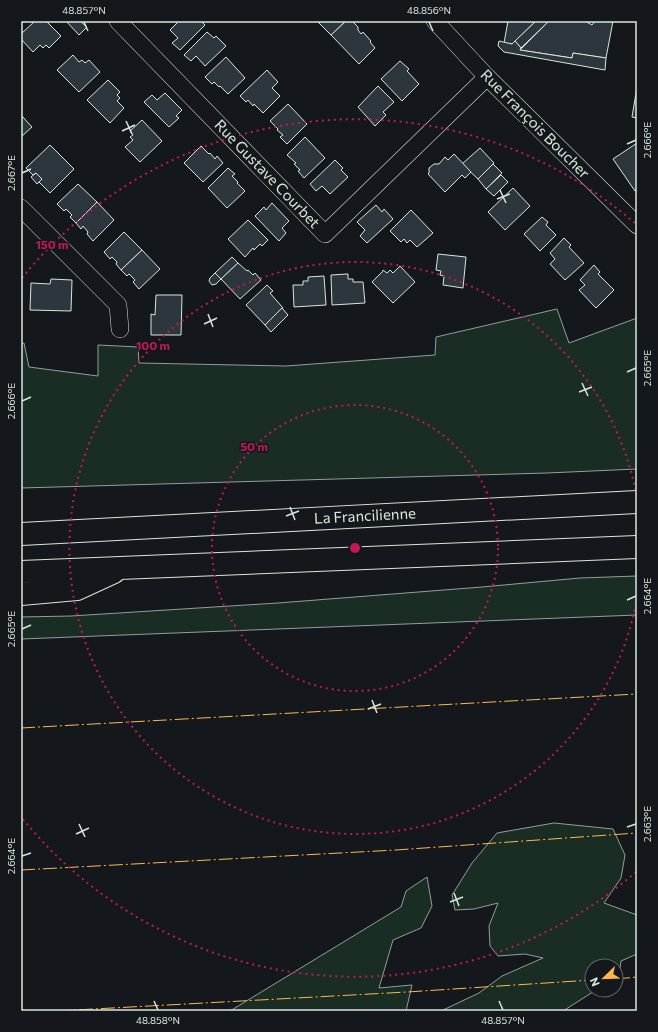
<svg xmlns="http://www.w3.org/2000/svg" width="658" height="1032" font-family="Commissioner,sans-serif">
<rect width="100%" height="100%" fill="#14181c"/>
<!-- green -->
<g fill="#1a2d24" stroke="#939e99">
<polygon points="557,309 569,343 637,318 637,469 547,473 21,488 21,344 24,343 29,367 98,376 98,345 138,347 139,363 286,366 435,355 436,337"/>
<polygon points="637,576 637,615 21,639 21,617 71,616 278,603 482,587 580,578"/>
<polygon points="554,823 613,829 625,855 621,878 604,903 637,915 637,954 621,961 619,975 616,977 616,966 592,966 592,990 596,990 563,1011 441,1011 479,993 502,976 543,958 525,954 498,956 490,946 489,926 498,903 474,909 455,910 452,895 472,863 497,833"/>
<polygon points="427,877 432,906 421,928 393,940 379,988 412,985 406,1011 230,1011 401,907 406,891"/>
</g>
<!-- building -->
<g fill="#2c363c" stroke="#d8e6dc">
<polygon points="35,21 46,21 61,36 49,48 46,45 43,48 40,45 33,52 21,39 21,34"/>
<polygon points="66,21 82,21 81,22 87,27 79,35"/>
<polygon points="179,21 201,21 205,25 180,50 172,43 178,38 170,30"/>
<polygon points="317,21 346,21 331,35"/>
<polygon points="346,21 352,21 358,27 358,30 361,34 363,32 371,41 370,42 375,48 359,64 331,35"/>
<polygon points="508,21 536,21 512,44 504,43"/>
<polygon points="536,21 549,21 521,48 515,41"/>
<polygon points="549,21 585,21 592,25 595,21 613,21 606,58 573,53 572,58 520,50"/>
<polygon points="207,32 214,38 216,36 226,46 205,66 196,56 191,61 184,55"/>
<polygon points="499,41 512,44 515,41 521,48 520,50 572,58 573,53 606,58 605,70 504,52 498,46"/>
<polygon points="73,55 79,62 82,60 85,63 89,60 100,72 79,92 57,70"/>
<polygon points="226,57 245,78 228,94 220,86 219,87 214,82 212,84 205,77"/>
<polygon points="400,61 409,69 407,71 419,84 402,101 381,79"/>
<polygon points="267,70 278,82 272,88 280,96 263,113 254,104 253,106 248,100 246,102 240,96"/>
<polygon points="108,80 120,92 117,95 120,98 117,101 124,108 110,123 87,100"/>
<polygon points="378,86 394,102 383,112 386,115 375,126 358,107"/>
<polygon points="637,87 637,118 632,117"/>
<polygon points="165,93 182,110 176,116 179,118 169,127 144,102 152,95 157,100"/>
<polygon points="288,104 307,124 287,144 280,137 283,135 277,130 278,129 270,121"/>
<polygon points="21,115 32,127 21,137"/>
<polygon points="142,120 162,141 140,162 125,147 133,140 130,137 133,135 130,131"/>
<polygon points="305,137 325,158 304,178 298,171 300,170 294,164 296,163 287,155"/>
<polygon points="637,143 637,190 635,191 613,159"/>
<polygon points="50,145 74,169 50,193 39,182 42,179 36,173 33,175 26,168"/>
<polygon points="201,146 209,154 210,153 215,159 217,156 223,163 203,182 184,163"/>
<polygon points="480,148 494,163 478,179 462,164"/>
<polygon points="454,154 471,172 465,178 462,175 445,192 428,174 429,173 429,168 434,164 439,164 445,157 448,160"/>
<polygon points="335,160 343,168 341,170 348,177 330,194 322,186 316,191 310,184"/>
<polygon points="493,164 502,173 486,189 478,179"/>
<polygon points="228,168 235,174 232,176 238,182 237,183 245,191 227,208 208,188"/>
<polygon points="36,173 42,179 37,184 31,177"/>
<polygon points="501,175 508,182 494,196 486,189"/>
<polygon points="78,184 97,202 76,223 70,217 72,215 66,209 64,211 57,204"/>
<polygon points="513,188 530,206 505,230 488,212"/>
<polygon points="97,202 114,220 93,241 87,234 88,232 83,226 81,229 76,223"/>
<polygon points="272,203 289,221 282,228 286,233 279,241 255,216 264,207 266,210"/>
<polygon points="376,205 382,212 384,209 393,219 367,243 360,236 365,230 357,222"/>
<polygon points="411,210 433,233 417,247 410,240 407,243 404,239 401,242 390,231"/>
<polygon points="542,217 548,222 546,225 556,235 540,251 524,234"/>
<polygon points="248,220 268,240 262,246 260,244 254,250 253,248 245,257 228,239"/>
<polygon points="124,232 142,250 121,270 116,264 117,262 112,257 110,259 104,252"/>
<polygon points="564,238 571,245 569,247 584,263 565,280 550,264 555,259 550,253"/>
<polygon points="142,250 160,269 139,289 133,282 135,280 129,274 127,276 121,270"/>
<polygon points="438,254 466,257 463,288 443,285 444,276 440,275 441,271 436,270"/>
<polygon points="232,257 238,263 221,279 215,273"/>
<polygon points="238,263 247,271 248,270 253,275 255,273 261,280 240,299 221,279"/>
<polygon points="594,265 600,272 598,274 614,290 596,308 579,290 585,285 580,280"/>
<polygon points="400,266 415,282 393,303 372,282 383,271 383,270 387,273 390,270 393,273"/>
<polygon points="215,273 221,279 216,284 212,285 209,281 210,278"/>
<polygon points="347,274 348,274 348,279 353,279 353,282 363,282 365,303 332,305 331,275"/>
<polygon points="324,276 326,305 294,307 293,285 303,285 303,281 308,281 308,277"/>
<polygon points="51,279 72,280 71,311 30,310 31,283 50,284"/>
<polygon points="267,285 273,291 270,293 283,308 265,325 246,305"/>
<polygon points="156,295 182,295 181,335 151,335 151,314 155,315"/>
<polygon points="282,308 288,315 271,332 265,325"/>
</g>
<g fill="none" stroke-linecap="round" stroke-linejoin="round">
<!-- street casing -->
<g stroke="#d8e6dc" stroke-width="18">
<g id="street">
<polyline points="118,21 325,234 487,77"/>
<polyline points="435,21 487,77 637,225"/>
<polyline points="21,208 118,305 120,329"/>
</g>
</g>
<!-- highway casing -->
<g stroke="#d8e6dc" stroke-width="24">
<g id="highway">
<polyline points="21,534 637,502"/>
<polyline points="21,572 637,547"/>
<polyline points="21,594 77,589 114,572"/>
</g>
</g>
<!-- street -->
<use href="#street" stroke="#14181c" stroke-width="17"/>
<!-- highway -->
<use href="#highway" stroke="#14181c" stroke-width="22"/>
<!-- power -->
<g stroke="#ffb74d" stroke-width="1" stroke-dasharray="14 3 2 3" stroke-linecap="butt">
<polyline points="21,728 637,694"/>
<polyline points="21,870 396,850 637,833"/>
<polyline points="616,979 637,977"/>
<polyline points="57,1011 407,992 592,980"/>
</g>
</g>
<!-- ticks -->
<path fill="none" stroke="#d8e6dc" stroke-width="1.5" d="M84 22 88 31M429 22 433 31M126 121 132 134M122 131 135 125M627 144 636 140M22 173 31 169M500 190 506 203M497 199 510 194M208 314 213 327M204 324 217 318M627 372 636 368M582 383 588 396M579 392 592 387M22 401 31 397M290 507 295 520M286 516 299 511M627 600 636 596M22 629 31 625M372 700 377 713M368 709 381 704M79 824 85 837M627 827 636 824M76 834 89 828M22 856 31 853M454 893 459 906M450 902 463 897M154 1001 158 1010M499 1001 503 1010"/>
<!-- distance rings -->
<g fill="none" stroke="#c2185b" stroke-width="2" stroke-dasharray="2 4">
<circle cx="355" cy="548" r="143"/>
<path d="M637 598A286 286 0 1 1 637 498"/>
<path d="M636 872A429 429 0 0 1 22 818M22 278A429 429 0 0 1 636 224"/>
</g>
<g text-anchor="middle" stroke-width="3" stroke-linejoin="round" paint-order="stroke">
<!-- street labels -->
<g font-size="15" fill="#d8e6dc" stroke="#14181c">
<text transform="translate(535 124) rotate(45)" y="5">Rue François Boucher</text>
<text transform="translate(267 174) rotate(46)" y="5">Rue Gustave Courbet</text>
<text transform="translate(365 516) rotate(-3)" y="5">La Francilienne</text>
</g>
</g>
<circle cx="355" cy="548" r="6" fill="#c2185b" stroke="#14181c" stroke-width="2"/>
<g font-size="12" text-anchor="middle" font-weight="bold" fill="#c2185b" stroke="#14181c" stroke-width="3" stroke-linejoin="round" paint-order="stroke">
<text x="52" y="249">150 m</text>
<text x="153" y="350">100 m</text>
<text x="254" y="451">50 m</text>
</g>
<!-- border -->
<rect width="658" height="1032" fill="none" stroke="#14181c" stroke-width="44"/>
<!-- north arrow -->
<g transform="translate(604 978) rotate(247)"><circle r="19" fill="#14181c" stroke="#626a69"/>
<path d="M0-3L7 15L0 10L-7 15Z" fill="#ffb74d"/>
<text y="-6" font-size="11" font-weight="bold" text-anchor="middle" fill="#d8e6dc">N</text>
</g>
<rect x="22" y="22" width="614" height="988" fill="none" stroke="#d8e6dc" stroke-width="1.5"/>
<g font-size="10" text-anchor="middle" fill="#d8e6dc">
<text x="84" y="14">48.857°N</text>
<text x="429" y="14">48.856°N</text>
<text transform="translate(647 140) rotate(-90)" y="4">2.666°E</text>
<text transform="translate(11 173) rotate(-90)" y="4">2.667°E</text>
<text transform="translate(647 368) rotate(-90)" y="4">2.665°E</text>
<text transform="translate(11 401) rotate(-90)" y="4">2.666°E</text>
<text transform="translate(647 596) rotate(-90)" y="4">2.664°E</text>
<text transform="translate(11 629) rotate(-90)" y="4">2.665°E</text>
<text transform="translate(647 824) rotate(-90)" y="4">2.663°E</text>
<text transform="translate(11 856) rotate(-90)" y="4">2.664°E</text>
<text x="158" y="1024">48.858°N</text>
<text x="503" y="1024">48.857°N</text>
</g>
</svg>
